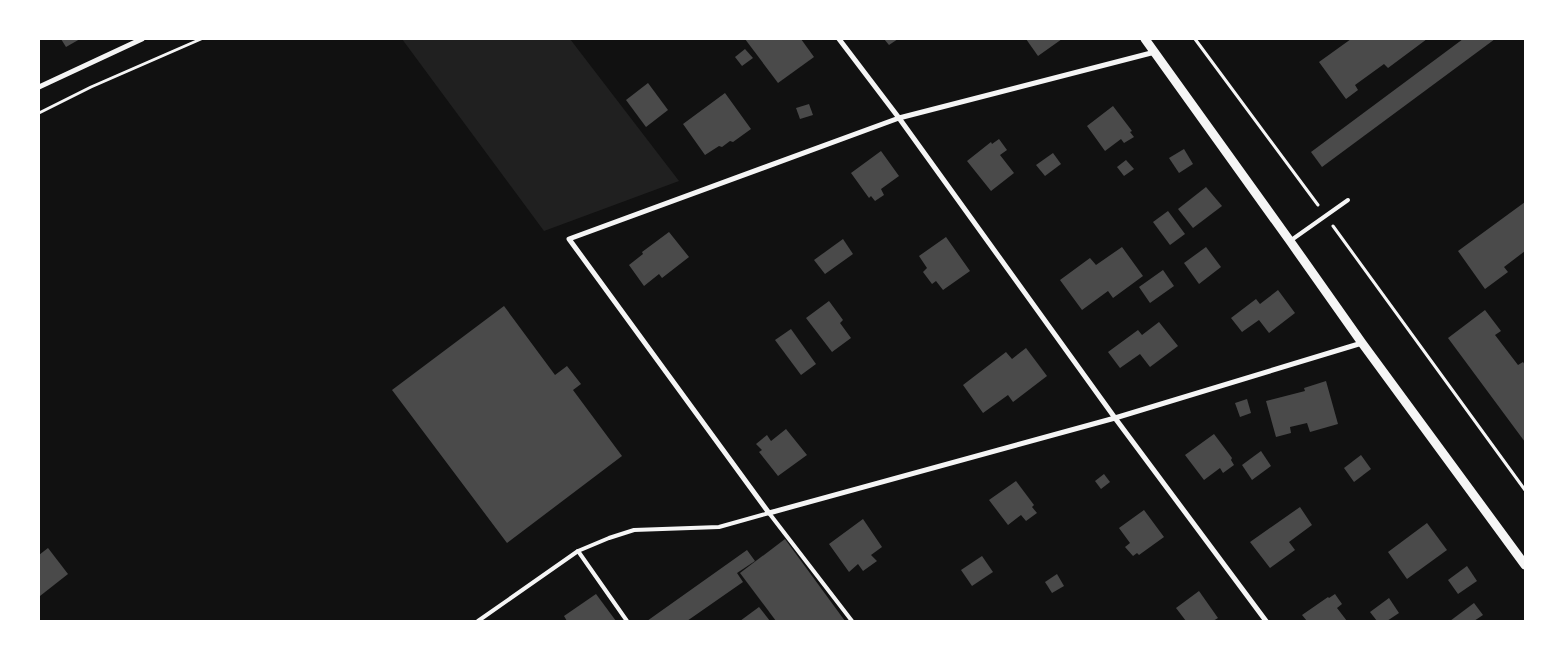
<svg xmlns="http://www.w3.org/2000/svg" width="1564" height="660" font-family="Montserrat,sans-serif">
<rect width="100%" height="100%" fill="#111"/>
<!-- green -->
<polygon fill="#202020" points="402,39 570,39 679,181 544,231"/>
<!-- building -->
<g fill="#4a4a4a">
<polygon points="61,39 80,39 66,47"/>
<polygon points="745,39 801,39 814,57 778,83"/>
<polygon points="884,39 898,39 889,45"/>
<polygon points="1026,39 1062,39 1038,56"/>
<polygon points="1351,39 1427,39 1388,68 1384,64 1355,85 1358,90 1346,99 1319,62"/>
<polygon points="1463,39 1495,39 1322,167 1311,152"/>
<polygon points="745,49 753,58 742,66 735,57"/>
<polygon points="648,83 668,110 646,127 626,100"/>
<polygon points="725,93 751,129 733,142 730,141 722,147 719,146 705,155 683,124"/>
<polygon points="809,104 813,115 800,119 796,108"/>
<polygon points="1113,106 1132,131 1130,132 1134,137 1124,143 1121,139 1105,151 1087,126"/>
<polygon points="999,139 1007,150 1000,155 1014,173 991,191 967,161 991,142 992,144"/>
<polygon points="1184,149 1193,164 1179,173 1169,158"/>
<polygon points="881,151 899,176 881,189 884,195 875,201 871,196 869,198 851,173"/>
<polygon points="1053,153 1061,164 1045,176 1036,165"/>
<polygon points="1126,160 1134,169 1124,176 1117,167"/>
<polygon points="1206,187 1222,206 1193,228 1178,209"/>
<polygon points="1525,202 1525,251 1504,267 1508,272 1485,289 1458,251"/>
<polygon points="1168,211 1185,234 1170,245 1153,222"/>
<polygon points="669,232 689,257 662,278 659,274 644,286 629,265 643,254 642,252"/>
<polygon points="946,237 970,271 943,290 936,281 932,284 923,272 927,268 919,256"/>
<polygon points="843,239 853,254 825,274 814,260"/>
<polygon points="1122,247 1143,276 1113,298 1108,291 1082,310 1060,280 1090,258 1096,265"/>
<polygon points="1206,247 1221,267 1199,284 1184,263"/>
<polygon points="1163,270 1174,286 1150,303 1139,287"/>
<polygon points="1278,290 1295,313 1269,333 1259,320 1242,332 1231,318 1256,299 1260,304"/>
<polygon points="829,301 843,320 840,323 851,338 832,352 806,318"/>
<polygon points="504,306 555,375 567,366 581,384 573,390 622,456 507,543 392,390"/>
<polygon points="1485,310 1501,331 1495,335 1518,365 1523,362 1525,365 1525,442 1448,338"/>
<polygon points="1159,322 1178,346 1150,367 1140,354 1120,368 1108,352 1138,330 1142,335"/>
<polygon points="791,329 816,364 801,375 775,340"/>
<polygon points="1026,348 1047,376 1013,402 1008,395 983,413 963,385 1006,352 1012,359"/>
<polygon points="1326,381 1338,424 1310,432 1307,423 1290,427 1291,433 1276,437 1266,401 1305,391 1304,388"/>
<polygon points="1247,399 1251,413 1240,417 1235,403"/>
<polygon points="786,429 807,455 778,476 759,452 762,450 756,444 767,435 771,441"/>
<polygon points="1214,434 1232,458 1231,460 1234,465 1223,473 1220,468 1204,480 1185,455"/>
<polygon points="1261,451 1271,466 1252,480 1242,465"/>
<polygon points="1361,455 1371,469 1354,482 1344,468"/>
<polygon points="1104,474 1110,482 1101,489 1095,481"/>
<polygon points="1016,481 1034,505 1032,507 1037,513 1026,521 1021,515 1008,525 989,500"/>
<polygon points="1300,507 1312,525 1289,542 1295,550 1270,568 1250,542"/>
<polygon points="1144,510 1164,537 1139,555 1137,553 1133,556 1125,547 1130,543 1119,528"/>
<polygon points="863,519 882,547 871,555 877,561 863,571 858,564 849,572 829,544"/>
<polygon points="1427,523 1447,550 1407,579 1388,552"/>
<polygon points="785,539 845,621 776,621 740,573"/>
<polygon points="48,548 68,574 40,596 39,594 39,555"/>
<polygon points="747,550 755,561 737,573 743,582 687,621 647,621"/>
<polygon points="982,556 993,572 972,586 961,570"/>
<polygon points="1467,566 1477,581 1458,594 1448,580"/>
<polygon points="1057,574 1064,586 1052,593 1045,582"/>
<polygon points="1199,591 1218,618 1213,621 1186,621 1176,608"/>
<polygon points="596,594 616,621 567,621 564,616"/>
<polygon points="1335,594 1342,604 1337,608 1347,621 1307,621 1302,615 1328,597 1329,598"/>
<polygon points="1389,598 1399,613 1387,621 1377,621 1370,612"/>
<polygon points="1474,603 1483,615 1474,621 1450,621"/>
<polygon points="759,607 770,621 740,621"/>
</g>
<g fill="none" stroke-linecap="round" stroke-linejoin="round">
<!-- path -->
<g stroke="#f5f5f5" stroke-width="3">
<polyline points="1195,39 1318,205"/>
<polyline points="39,113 91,87 201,39"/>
<polyline points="1333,226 1525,490"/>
</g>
<!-- service -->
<g stroke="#f5f5f5" stroke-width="4">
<polyline points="1290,241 1348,200"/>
<polyline points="578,551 627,621"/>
<polyline points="478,621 578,551 609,538 634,530 719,527 769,513 852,621"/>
</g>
<!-- minor -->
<g stroke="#f5f5f5" stroke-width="5">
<polyline points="839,39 899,118 1115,418 1266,621"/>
<polyline points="1155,52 899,118 569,239 769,513 1115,418 1362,343"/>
<polyline points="39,87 142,39"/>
</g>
<!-- tertiary -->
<polyline stroke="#f5f5f5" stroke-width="9" points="1145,39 1290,241 1362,343 1525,565"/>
</g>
<!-- border -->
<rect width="1564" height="660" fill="none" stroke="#ffffff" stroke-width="80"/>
</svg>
